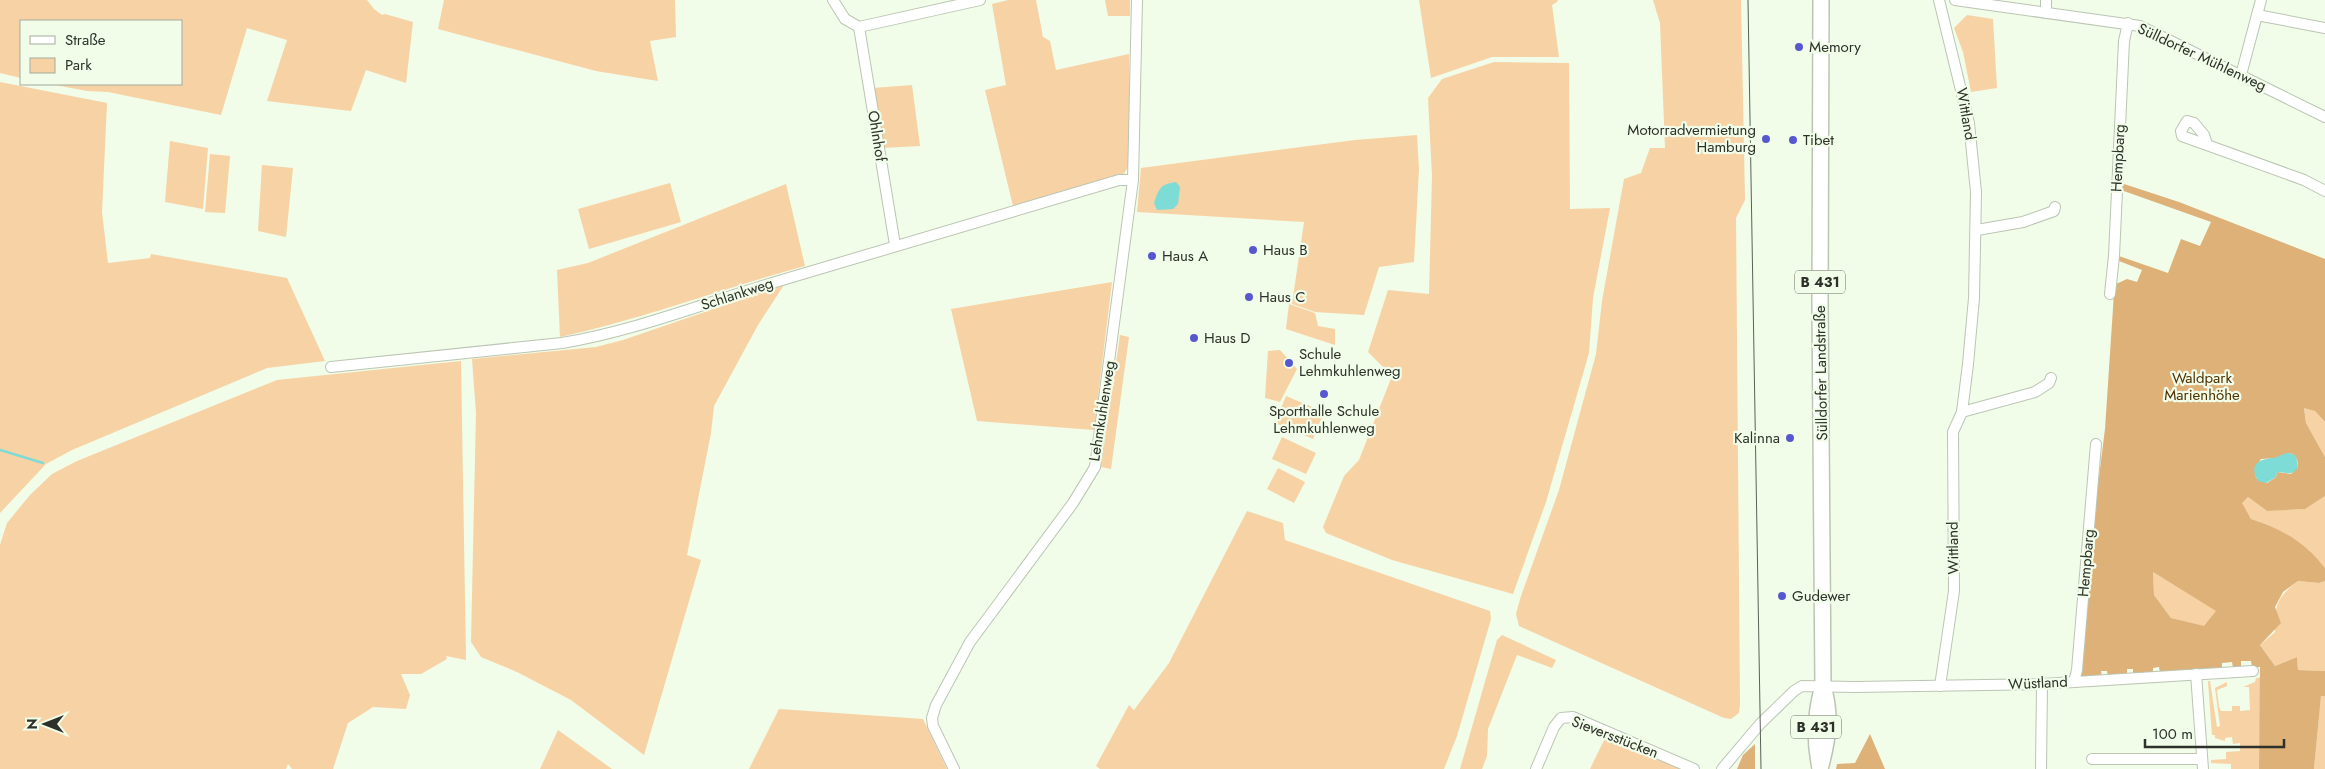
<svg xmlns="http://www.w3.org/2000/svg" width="2325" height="769" font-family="Jost,sans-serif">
<rect width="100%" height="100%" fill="#f1fce9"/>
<!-- green -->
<g fill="#f7d2a4">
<polygon points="0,0 367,0 374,9 382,15 385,14 413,22 406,83 366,70 351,111 267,101 287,40 247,28 221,115 108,92 87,91 50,84 181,84 181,21 21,21 21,78 0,73"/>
<polygon points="444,0 675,0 676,37 650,41 658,81 596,71 438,29"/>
<polygon points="1008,0 1036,0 1043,37 1050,41 1056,70 1129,54 1130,164 1123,175 1013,206 985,90 1006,85 992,4"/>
<polygon points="1105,0 1130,0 1130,16 1108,16"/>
<polygon points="1419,0 1558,0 1557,2 1552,5 1559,57 1492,57 1431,78"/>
<polygon points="1653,0 1741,0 1745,200 1736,218 1740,704 1739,713 1731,719 1724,718 1519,626 1516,614 1521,596 1559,490 1596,354 1602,301 1624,179 1641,173 1650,148 1665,148 1660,23"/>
<polygon points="1967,15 1993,19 1997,88 1971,92 1963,52 1954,28"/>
<polygon points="1494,62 1569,63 1570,209 1610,208 1593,298 1589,353 1546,502 1513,594 1392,560 1326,533 1323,527 1344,476 1359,460 1392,376 1368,352 1388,290 1429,294 1432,176 1428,98 1442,79"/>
<polygon points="0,82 107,103 102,212 108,263 150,258 151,254 287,278 325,361 267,368 72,450 46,464 0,513"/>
<polygon points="912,85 920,146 882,148 873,88"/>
<polygon points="1417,135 1419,169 1414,262 1379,267 1364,315 1315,312 1292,304 1304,222 1137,212 1141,168 1355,140"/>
<polygon points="170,141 208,148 203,209 165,202"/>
<polygon points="210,154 230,156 225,213 205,212"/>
<polygon points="262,165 293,168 286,237 258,231"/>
<polygon points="670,183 681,222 589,249 578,209"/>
<path d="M786 184 805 266C723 288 643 319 560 337L557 270 588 263Z"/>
<polygon points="1112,282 1094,430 977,421 951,309"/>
<polygon points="784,285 758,325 714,406 711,433 687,555 701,560 644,755 571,700 517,672 481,657 471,642 476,413 472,359 596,347 623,340"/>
<polygon points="1289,304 1315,313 1318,326 1335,329 1335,345 1286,329"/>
<polygon points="1120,335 1129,337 1111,469 1101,467"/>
<polygon points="1280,350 1297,369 1280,402 1265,398 1268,351"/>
<polygon points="461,361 466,660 446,656 447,659 421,674 401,674 410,695 406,709 373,707 348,723 333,769 292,769 288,764 286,769 0,769 0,545 7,523 30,495 52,474 77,461 277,380"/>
<polygon points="1286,396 1324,412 1313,439 1275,423"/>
<polygon points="2304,407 2315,411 2325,422 2325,457 2306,423"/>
<polygon points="1282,437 1316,453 1306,474 1272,459"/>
<polygon points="1278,468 1305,482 1294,503 1267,489"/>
<path d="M2325 496V568C2307 545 2279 527 2251 519L2241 503 2248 497 2267 511 2304 509Z"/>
<polygon points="1247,511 1283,523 1285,540 1490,611 1491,619 1457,736 1444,769 1100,769 1096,766 1129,705 1134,710 1169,663"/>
<polygon points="2153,572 2217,611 2204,627 2171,618 2154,595"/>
<path d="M2298 581 2319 583 2325 581V671L2298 670 2297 657 2275 666 2260 645 2275 632C2275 605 2276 598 2298 581Z"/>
<polygon points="1502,635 1556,660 1552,668 1517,655 1488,729 1487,756 1482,769 1460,769 1497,640"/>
<polygon points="2256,678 2261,678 2259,769 2231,769 2231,764 2211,763 2211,760 2226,759 2226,752 2240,751 2240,743 2233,744 2232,737 2225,738 2225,741 2215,738 2215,735 2212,735 2208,681 2210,681 2217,727 2220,726 2215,688 2227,682 2227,686 2217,690 2219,707 2221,711 2232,711 2232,706 2240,706 2240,711 2250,710 2249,687 2243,687 2255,682"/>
<polygon points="2321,696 2325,696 2325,769 2314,769"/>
<polygon points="779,709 923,719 947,769 749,769"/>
<polygon points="558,730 612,769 540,769"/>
<polygon points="1606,736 1683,769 1590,769"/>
</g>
<!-- forest -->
<g fill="#deb178" fill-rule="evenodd">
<path d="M2121 183 2179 202 2325 259V422L2315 411 2304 408 2306 423 2325 457V496L2305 509 2267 511 2248 497 2242 503 2251 519C2281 528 2306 543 2325 568V581L2319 583 2298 581 2283 592 2275 607 2281 623 2260 645 2275 666 2297 657 2298 670 2325 671V696H2321L2314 769H2259L2260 667H2252L2251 661H2241V668H2233L2232 662 2222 663V669L2160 673 2159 667 2153 668V674L2133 675V669H2127V676L2108 677 2107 671H2101L2102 677 2079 679 2095 509 2105 429 2114 293H2116V284L2127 279 2137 282 2142 270 2119 261V256L2168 273 2181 239 2200 246 2211 222 2121 190ZM2290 453C2296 455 2298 460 2298 467L2291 474 2277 472 2276 477 2267 483 2256 478 2255 469 2261 459 2276 458ZM2153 572 2216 611 2204 626 2171 618 2154 595Z"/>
<polygon points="1870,734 1885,769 1836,769 1837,764 1855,763"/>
<polygon points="1755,744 1755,769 1737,769 1743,755"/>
</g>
<!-- water -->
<g fill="#7ddcd5">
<path d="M1176 182 1180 187 1178 204 1173 209 1157 210 1154 203C1159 189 1160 184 1176 182Z"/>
<path d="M2290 453 2296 456 2298 467C2292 477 2287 472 2277 472L2276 477 2266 483 2258 481C2248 463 2260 459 2274 458 2280 457 2283 453 2290 453Z"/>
</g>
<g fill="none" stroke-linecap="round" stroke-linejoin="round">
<!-- stream -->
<polyline stroke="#7ddcd5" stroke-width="2.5" points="0,450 43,463"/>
<!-- street casing -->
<g stroke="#bbc5b3" stroke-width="12">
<g id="street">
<polyline points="833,0 845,19 859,27"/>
<polyline points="1939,0 1969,123 1976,192 1974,298 1968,364 1962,412 1953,432 1954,591 1940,686"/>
<polyline points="1955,0 2140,26 2325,117"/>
<polyline points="2046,0 2046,13"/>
<polyline points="2257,15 2325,28"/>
<polyline points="859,27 895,245"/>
<polyline points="859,27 980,0"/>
<polyline points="2241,75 2261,0"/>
<polyline points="2207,144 2204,135 2194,123 2187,121 2181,131 2182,136 2304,180 2325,191"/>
<polyline points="1977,230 2023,222 2054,211 2055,207"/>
<polyline points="2110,294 2114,256 2124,41 2128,23"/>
<path d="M331 367 562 343C634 331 702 304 772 283 887 248 1003 214 1119 180H1133"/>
<polyline points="1962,412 2035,392 2049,383 2051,378"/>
<polyline points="2196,674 2203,769"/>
<polyline points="2074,682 2077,670 2096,444"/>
<polyline points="2092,759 2202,759"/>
<polyline points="954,769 933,726 932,718 936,705 970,642 1073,503 1095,467 1133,180 1137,0"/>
<polyline points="1536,769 1554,727 1561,718 1573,717 1694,769"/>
<polyline points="1722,769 1760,724 1794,691 1802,686 1854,687 2042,684 2253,671"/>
<polyline points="2041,769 2042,684"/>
</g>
</g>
<!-- primary casing -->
<g stroke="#bbc5b3" stroke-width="18">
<g id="primary">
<path d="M1820 768C1814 740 1815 713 1823 686"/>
<path d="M1820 769C1828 739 1832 717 1823 686L1820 303 1821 0"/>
</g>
</g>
<!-- street -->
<use href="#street" stroke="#fff" stroke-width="10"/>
<!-- primary -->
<use href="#primary" stroke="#fff" stroke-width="15"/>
<!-- tram -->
<polyline stroke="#5c6157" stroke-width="1" points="1748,0 1761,769"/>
</g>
<!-- markers -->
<g fill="#5758d0" stroke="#f1fce9" stroke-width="2">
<circle cx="1799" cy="47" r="5"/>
<circle cx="1766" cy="139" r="5"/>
<circle cx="1793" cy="140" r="5"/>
<circle cx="1253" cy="250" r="5"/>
<circle cx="1152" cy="256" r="5"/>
<circle cx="1249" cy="297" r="5"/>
<circle cx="1194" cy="338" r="5"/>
<circle cx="1289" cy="363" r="5"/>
<circle cx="1324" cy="394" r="5"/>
<circle cx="1790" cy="438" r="5"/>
<circle cx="1782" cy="596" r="5"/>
</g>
<g text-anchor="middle" stroke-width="4.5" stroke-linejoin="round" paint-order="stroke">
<!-- shield labels -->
<g fill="#f1fce9" stroke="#686e63" stroke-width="1">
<rect x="1795" y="270.5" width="50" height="23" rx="4"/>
<rect x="1791" y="715.5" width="50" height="23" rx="4"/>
</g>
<g font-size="14" font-weight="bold" fill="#2d312a">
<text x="1820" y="287">B 431</text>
<text x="1816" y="732">B 431</text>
</g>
<!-- poi labels -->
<g font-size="15" fill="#2d312a" stroke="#f1fce9" text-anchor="start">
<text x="1809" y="52">Memory</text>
<text x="1756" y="135" text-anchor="end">Motorradvermietung<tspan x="1756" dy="17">Hamburg</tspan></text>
<text x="1803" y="145">Tibet</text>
<text x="1263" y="255">Haus B</text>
<text x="1162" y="261">Haus A</text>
<text x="1259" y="302">Haus C</text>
<text x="1204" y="343">Haus D</text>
<text x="1299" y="359">Schule<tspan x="1299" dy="17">Lehmkuhlenweg</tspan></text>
<text x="1324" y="416" text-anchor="middle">Sporthalle Schule<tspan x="1324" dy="17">Lehmkuhlenweg</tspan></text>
<text x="1780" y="443" text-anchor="end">Kalinna</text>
<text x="1792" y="601">Gudewer</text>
</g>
<!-- street labels -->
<g font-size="15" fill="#2d312a" stroke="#f1fce9">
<text transform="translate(2202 57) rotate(25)" y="5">Sülldorfer Mühlenweg</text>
<text transform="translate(1966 114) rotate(80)" y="5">Wittland</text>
<text transform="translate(877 136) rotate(81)" y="5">Ohlnhof</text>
<text transform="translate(2118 158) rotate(-87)" y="5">Hempbarg</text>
<text transform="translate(737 294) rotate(-18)" y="5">Schlankweg</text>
<text transform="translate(1821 373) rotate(-91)" y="5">Sülldorfer Landstraße</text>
<text transform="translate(1102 411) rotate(-81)" y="5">Lehmkuhlenweg</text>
<text transform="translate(1953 548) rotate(-91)" y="5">Wittland</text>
<text transform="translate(2086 563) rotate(-85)" y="5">Hempbarg</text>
<text transform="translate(2038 683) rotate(-3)" y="5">Wüstland</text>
<text transform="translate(1615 737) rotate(21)" y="5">Sieversstücken</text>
</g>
<!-- park labels -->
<g font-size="15" fill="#4e3100" stroke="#f1fce9">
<text x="2202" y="383">Waldpark<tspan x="2202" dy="17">Marienhöhe</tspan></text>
</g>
</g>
<!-- legend -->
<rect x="20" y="20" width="162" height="65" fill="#f1fce9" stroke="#a3ab9d"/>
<rect x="30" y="36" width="25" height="8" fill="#ffffff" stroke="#a3ab9d"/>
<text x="65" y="45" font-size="15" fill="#2d312a">Straße</text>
<rect x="30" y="58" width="25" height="15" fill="#f7d2a4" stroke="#a3ab9d"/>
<text x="65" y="70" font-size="15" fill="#2d312a">Park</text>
<!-- north arrow -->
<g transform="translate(45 724) rotate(270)" stroke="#f1fce9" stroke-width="4" paint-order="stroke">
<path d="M0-4L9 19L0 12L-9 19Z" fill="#2d312a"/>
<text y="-8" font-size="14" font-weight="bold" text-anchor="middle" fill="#2d312a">N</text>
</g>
<!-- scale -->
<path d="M2145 739v8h139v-8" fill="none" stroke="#2d312a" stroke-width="2.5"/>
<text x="2152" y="739" font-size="15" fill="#2d312a" stroke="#f1fce9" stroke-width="4" paint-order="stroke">100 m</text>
</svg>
